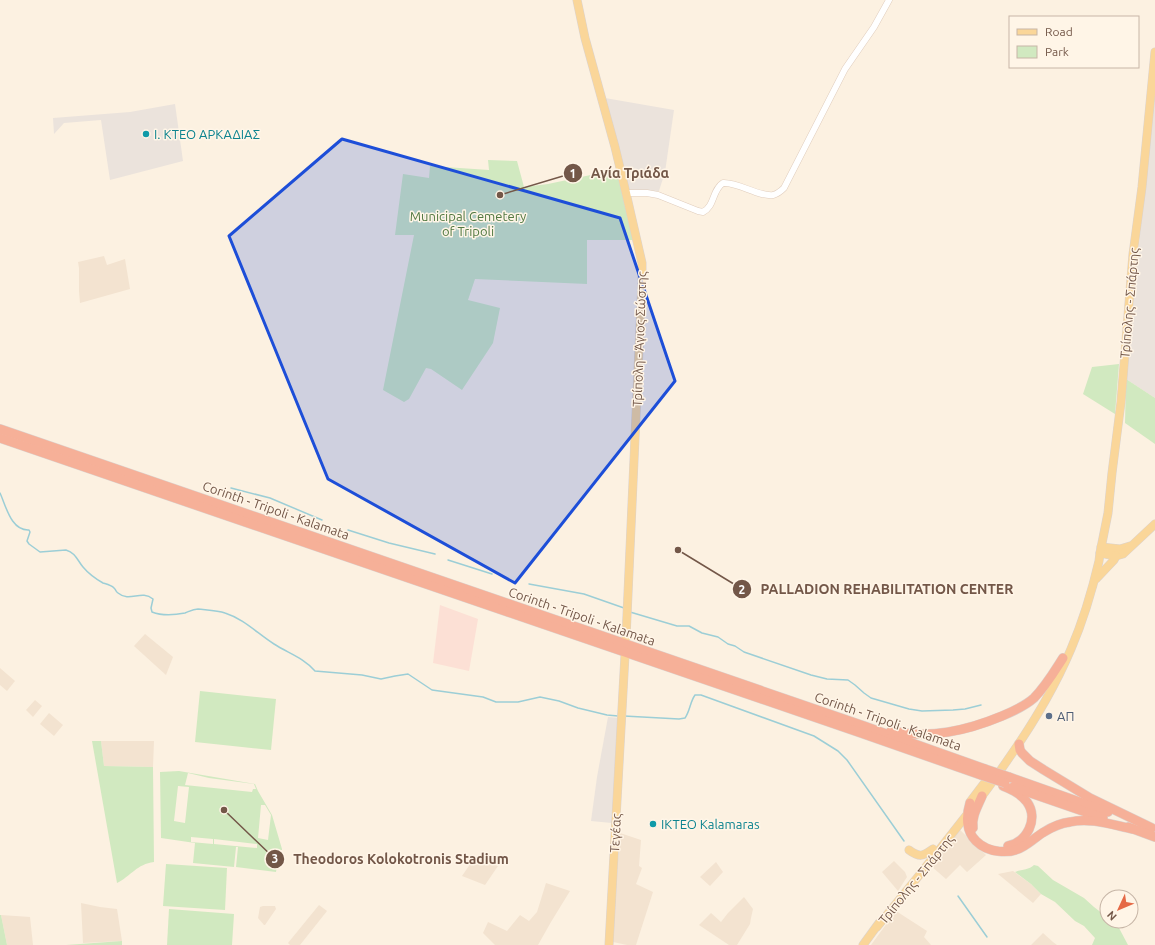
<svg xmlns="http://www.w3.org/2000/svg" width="1155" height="945" font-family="Ubuntu,sans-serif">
<rect width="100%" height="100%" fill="#fcf1e1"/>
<!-- residential -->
<g fill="#f3e3d0">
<polygon points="104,256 107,265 125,259 130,289 80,303 79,291 79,268 78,262"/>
<polygon points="145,634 173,657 166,675 134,646"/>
<polygon points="0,668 15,681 7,691 0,685"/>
<polygon points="35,700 42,706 33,717 26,710"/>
<polygon points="49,713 63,725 54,736 40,724"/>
<polygon points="101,741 154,741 153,767 104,766"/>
<polygon points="960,830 986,855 967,872 960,865 946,879 931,866"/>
<polygon points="620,833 641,840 639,866 642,868 636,884 653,892 636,945 627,945 613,942 615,898"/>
<polygon points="475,857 498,866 485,885 462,876"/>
<polygon points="894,861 905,872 907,877 898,891 882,872"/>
<polygon points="716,862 723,872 710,886 700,877"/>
<polygon points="1013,871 1031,884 1041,894 1033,903 998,874"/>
<polygon points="546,883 570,891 551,922 538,945 495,945 483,933 488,922 507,931 520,915 529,921 537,912"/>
<polygon points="744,897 753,909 751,918 750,924 737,945 729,945 699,925 711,913 721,922 728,913"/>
<polygon points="81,903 100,907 117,909 122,941 83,943"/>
<polygon points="319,905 327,911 300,945 290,945 288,943"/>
<polygon points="263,906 275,906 276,909 265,925 264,925 258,918 260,907"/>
<polygon points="896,911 927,931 924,937 931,945 871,945"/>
<polygon points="1,915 30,917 33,945 7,945"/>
<polygon points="1043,933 1053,942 1057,945 1031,945"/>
</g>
<!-- commercial -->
<polygon fill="#fce0d5" points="440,605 478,619 469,671 433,663"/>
<!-- industrial -->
<g fill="#ebe3dc">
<polygon points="1155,79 1155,398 1126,379"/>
<polygon points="605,98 674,110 665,172 659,191 629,190"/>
<polygon points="175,104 183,161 110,180 101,120 64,123 54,134 53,118 130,112"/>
<polygon points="608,717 620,718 612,823 591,821 597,777"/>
</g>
<!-- green -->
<g fill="#d1e9c0" fill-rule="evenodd">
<polygon points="488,160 517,161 524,187 548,184 619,169 637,240 587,240 587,284 475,279 468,300 500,308 493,343 462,390 431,369 426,368 409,399 404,402 383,390 414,235 395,235 403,174 429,178 430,166 489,170"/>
<polygon points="1119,364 1115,414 1083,394 1092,367"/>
<polygon points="1126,379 1155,398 1155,444 1125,423"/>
<polygon points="200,691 276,699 271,750 195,742"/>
<path d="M92 741H101L104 766 153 767 154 862C137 864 131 876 117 883Z"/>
<path d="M179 771 255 784 258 791 272 815 282 849V850H265L279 852 276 872 236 867 238 847H236L234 867 193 863 195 843 161 838 160 772ZM188 773 209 778 254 784 256 789H253L252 792 185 785ZM178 786 189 787 185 823 174 821ZM261 805H265L271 815 268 840 258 838ZM191 837 213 839V844L191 842ZM214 839 257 844V848L214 844Z"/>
<polygon points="166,864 227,868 225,910 163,906"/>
<path d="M1034 865 1038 866 1053 880 1084 898 1094 907 1107 917V921H1111L1119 928 1128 945H1092L1095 938 1084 926 1075 921 1055 902 1041 894 1031 884 1015 872C1022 869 1029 870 1034 865Z"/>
<polygon points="169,909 234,914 232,945 167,945"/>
<polygon points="0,915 1,915 7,945 0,945"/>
<polygon points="122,941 122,945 66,945"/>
</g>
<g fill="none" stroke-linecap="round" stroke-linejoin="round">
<!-- stream -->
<g stroke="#9cced6" stroke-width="1.5">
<polyline points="231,488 270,498 322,520"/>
<path d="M0 493C6 506 11 531 29 530L30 532 27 541 29 544 40 552 66 550C76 553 77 560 83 567 88 573 96 579 103 583 106 584 111 585 114 588 117 591 115 591 118 593 130 603 141 589 153 599L151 608 152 612C162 616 175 615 185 613 190 611 193 609 198 609 206 610 217 610 225 613 244 619 258 634 274 644 288 653 304 658 315 671L362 675 381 679 395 676 408 674 432 690 483 697 496 702H518L540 697 559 701 578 708 607 715 618 716"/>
<polyline points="348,530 389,543 435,554"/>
<polyline points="448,560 492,574"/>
<polyline points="529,584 584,594 624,608"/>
<polyline points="630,612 677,626 689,626 702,633 718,637 728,644 735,646 744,652 811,675 827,679 848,680 855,685 864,693 871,698 909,709 922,711 953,710 965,709 981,705"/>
<path d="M624 716 679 719 685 718C690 711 690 702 695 695H701L814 736 838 751 847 760 904 841"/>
<polyline points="958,896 987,937"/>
</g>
<!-- minor casing -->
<g stroke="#e0cdbd" stroke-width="7">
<path id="minor" d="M626 193H647L658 195 698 211 703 212C715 206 712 190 723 183 738 182 759 197 773 195 777 194 781 191 784 188L845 69 874 27 889 0"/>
</g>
<!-- major casing -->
<g stroke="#dbd3cf" stroke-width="9">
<g id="major">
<polyline points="577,0 585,38 615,147 626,193 642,263 642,282 626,638"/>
<polyline points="1101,547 1120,549 1130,546"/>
<polyline points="1100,553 1116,556 1123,554 1155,524"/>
<polyline points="1096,579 1114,560 1116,556"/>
<path d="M979 800C990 786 1000 771 1011 755 1034 722 1055 687 1071 649 1083 621 1092 591 1099 561L1100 553 1108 513 1112 473 1121 402 1133 254 1142 187 1155 52"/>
<polyline points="970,802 992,773"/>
<path d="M909 850C920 858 923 856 933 849"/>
<polyline points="877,927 917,878 969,812"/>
<polyline points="609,945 625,655"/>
<polyline points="863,945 879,923"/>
</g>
</g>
<!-- highway casing -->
<g stroke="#dbd3cf" stroke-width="10">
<g id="highway">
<polyline points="0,429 864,726 985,769"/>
<polyline points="0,438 861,733 981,775"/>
<path d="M891 731C930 739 966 731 1002 716 1014 711 1025 706 1034 698 1046 686 1054 672 1063 658"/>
<polyline points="1019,744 1020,750 1022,753 1030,761 1044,770 1090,798 1152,828"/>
<polyline points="1009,777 1108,812"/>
<path d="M1003 786C1012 790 1020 793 1027 802 1039 819 1027 842 1008 846"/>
<polyline points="1013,787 1103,818"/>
<path d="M970 803C966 816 966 831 976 841 988 853 1010 855 1024 846 1031 842 1037 836 1044 832 1052 827 1061 823 1070 822 1090 817 1113 825 1133 829"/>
<polyline points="1128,827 1155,837"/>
<path d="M973 828C971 817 978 806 982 796"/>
</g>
</g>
<!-- minor -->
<use href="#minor" stroke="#fff" stroke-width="6"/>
<!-- major -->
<use href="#major" stroke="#fad699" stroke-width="8"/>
<!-- highway -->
<use href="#highway" stroke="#f6b098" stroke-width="9"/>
<!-- highway-bridge casing -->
<g stroke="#dbd3cf" stroke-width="10" stroke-linecap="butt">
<g id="highway-bridge">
<polyline points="985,769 1009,777"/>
<polyline points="981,775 1005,783"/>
</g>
</g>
<!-- highway-bridge -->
<use href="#highway-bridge" stroke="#f6b098" stroke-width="9"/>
</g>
<!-- marked area -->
<path fill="#1d4ed8" fill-opacity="0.2" stroke="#1d4ed8" stroke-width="3" stroke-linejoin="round" d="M342 139 620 218 675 381 515 583 328 479 229 236Z"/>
<!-- markers -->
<g fill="#0f9aa8" stroke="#fff5e7" stroke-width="1.5">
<circle cx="146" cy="134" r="4"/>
<circle cx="653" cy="824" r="4"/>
</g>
<circle fill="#5c6f8a" stroke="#fff5e7" stroke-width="1.5" cx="1049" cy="716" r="4"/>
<g text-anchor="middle" stroke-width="3" stroke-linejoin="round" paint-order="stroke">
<!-- culture labels -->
<g font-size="13" fill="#0d838f" stroke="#fff5e7" text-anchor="start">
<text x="154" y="139">Ι. ΚΤΕΟ ΑΡΚΑΔΙΑΣ</text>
<text x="661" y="829">IKTEO Kalamaras</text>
</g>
<!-- park labels -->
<g font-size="13" fill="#517841" stroke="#fff5e7">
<text x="468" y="221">Municipal Cemetery<tspan x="468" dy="15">of Tripoli</tspan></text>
</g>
<!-- street labels -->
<g font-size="13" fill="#735748" stroke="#fff5e7">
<text transform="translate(1129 303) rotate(-85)" y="5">Τρίπολης - Σπάρτης</text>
<text transform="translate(639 339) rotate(-88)" y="5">Τρίπολη - Άγιος Σώστης</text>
<text transform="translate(276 510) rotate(19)" y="5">Corinth - Tripoli - Kalamata</text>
<text transform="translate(582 616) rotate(19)" y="5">Corinth - Tripoli - Kalamata</text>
<text transform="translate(888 721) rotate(19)" y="5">Corinth - Tripoli - Kalamata</text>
<text transform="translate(615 833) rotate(-87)" y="5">Τεγέας</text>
<text transform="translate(916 879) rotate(-51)" y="5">Τρίπολης - Σπάρτης</text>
</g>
<!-- service labels -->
<g font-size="13" fill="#4e5e75" stroke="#fff5e7" text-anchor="start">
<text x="1057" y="721">ΑΠ</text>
</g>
</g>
<!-- callouts -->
<path fill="none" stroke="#735748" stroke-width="1.5" d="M500 195L573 173M678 550L742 589M224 810L275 859"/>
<g fill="#735748" stroke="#fff5e7" stroke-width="1.5">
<circle cx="500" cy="195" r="4"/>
<circle cx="678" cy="550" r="4"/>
<circle cx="224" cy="810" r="4"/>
<circle cx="573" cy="173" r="10"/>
<circle cx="742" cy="589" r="10"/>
<circle cx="275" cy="859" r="10"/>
</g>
<g font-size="12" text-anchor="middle" font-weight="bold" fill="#fff">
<text x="573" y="178">1</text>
<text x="742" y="594">2</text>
<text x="275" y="863">3</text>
</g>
<g font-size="14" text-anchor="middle" font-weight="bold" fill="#735748" stroke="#fff5e7" stroke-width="3" stroke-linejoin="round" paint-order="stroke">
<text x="630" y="178">Αγία Τριάδα</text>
<text x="887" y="594">PALLADION REHABILITATION CENTER</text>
<text x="401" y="864">Theodoros Kolokotronis Stadium</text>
</g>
<!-- legend -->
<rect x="1009" y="16" width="130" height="52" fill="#fff5e7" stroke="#c7b6a7"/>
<rect x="1017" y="29" width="20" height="6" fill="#fad699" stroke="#c7b6a7"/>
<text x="1045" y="36" font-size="12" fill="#735748">Road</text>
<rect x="1017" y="46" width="20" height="12" fill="#d1e9c0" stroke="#c7b6a7"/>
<text x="1045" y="56" font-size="12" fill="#735748">Park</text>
<!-- north arrow -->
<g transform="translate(1119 909) rotate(226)"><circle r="19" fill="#fff5e7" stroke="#c7b6a7"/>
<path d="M0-3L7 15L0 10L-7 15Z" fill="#e56946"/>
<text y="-6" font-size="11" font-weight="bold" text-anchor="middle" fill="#735748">N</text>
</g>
</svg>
